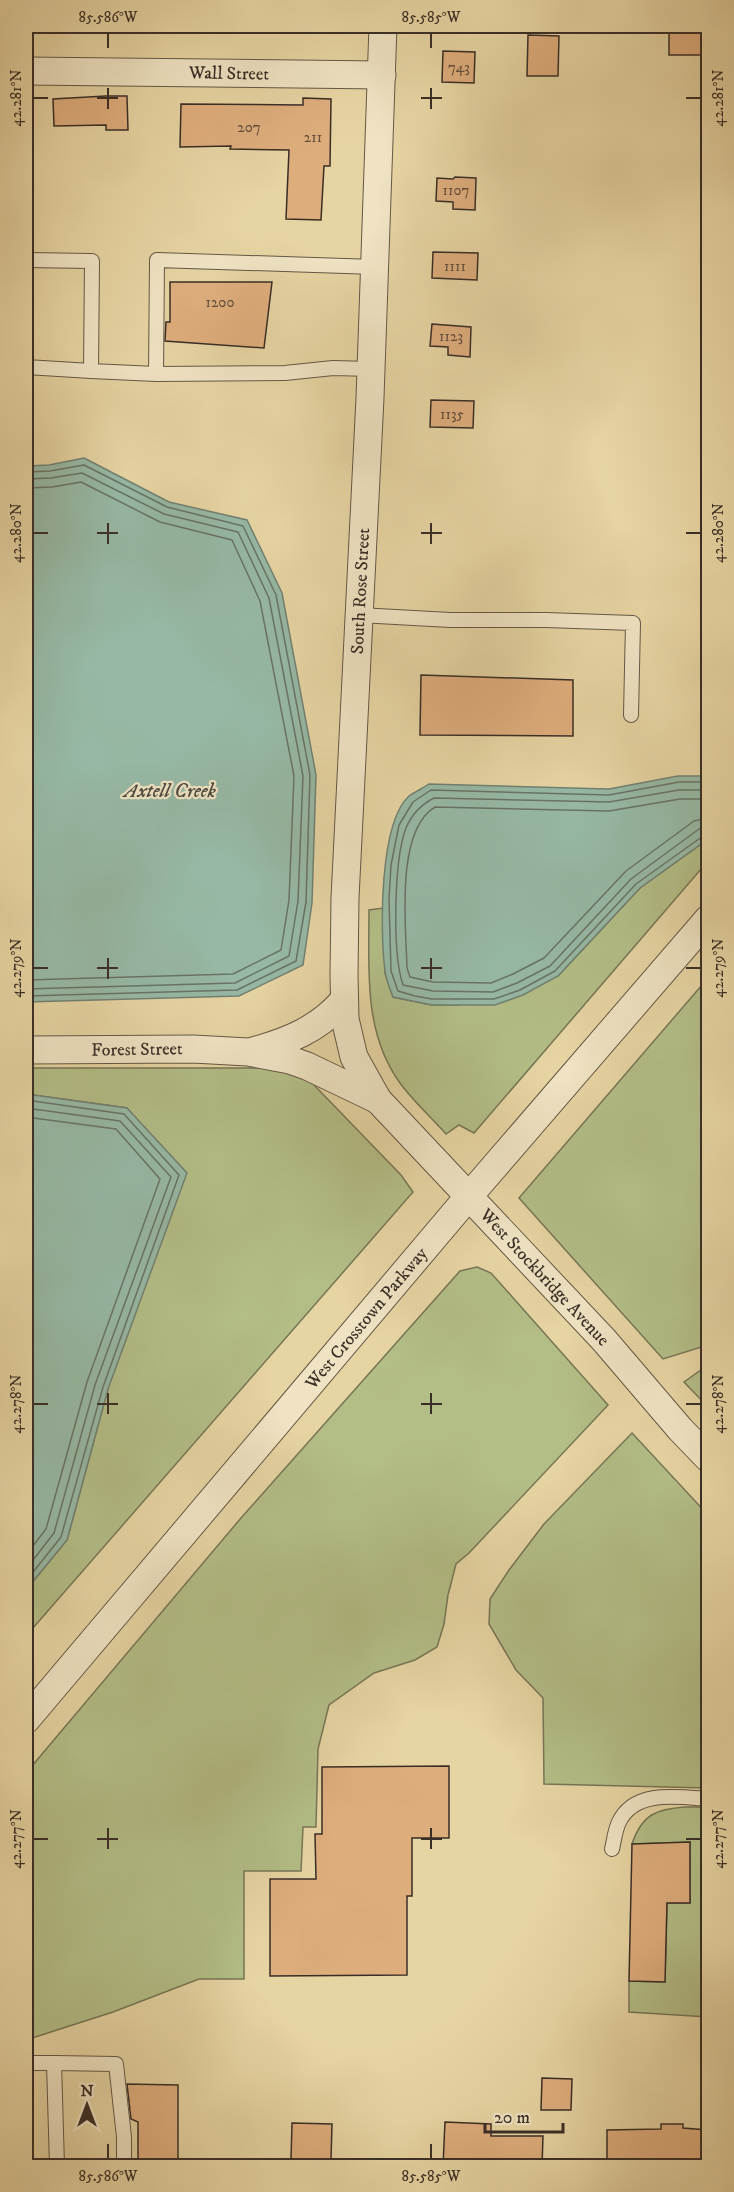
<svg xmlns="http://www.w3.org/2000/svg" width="734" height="2192" font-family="'IM FELL DW Pica',serif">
<rect width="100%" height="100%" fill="#e6d4a2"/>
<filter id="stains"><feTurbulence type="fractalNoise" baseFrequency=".00333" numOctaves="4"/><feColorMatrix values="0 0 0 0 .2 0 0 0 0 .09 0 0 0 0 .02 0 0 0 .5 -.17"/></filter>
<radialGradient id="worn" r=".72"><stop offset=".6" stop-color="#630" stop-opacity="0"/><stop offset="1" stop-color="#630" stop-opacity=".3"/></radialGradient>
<!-- green -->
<g fill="#b3bd86" stroke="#767656" stroke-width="1.5">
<path d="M708 839V861L474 1133 459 1125 446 1134C431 1117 413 1101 400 1083 363 1032 369 969 369 910L383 908 385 973 393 997 432 1005H458L558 976 640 888Z"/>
<polygon points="708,978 708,1345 663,1359 519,1198"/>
<polygon points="26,1068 289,1068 318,1078 314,1085 401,1175 413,1192 26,1636 26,1590 67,1540 108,1389 127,1108 26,1094"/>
<polygon points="477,1267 491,1273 608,1405 469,1553 456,1564 448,1595 444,1624 437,1647 415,1660 374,1673 329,1705 318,1749 316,1827 303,1827 301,1871 244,1871 244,1979 199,1979 113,2012 26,2040 26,1773 241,1518 460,1271"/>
<polygon points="708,1365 708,1407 684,1382"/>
<polygon points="632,1433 708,1515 708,1788 544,1784 543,1698 516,1670 489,1624 490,1599 509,1570 544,1524"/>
<path d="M685 1807H708V2017L629 2012V1981L665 1982 667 1903H690V1842L632 1844C642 1814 657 1809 685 1807Z"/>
</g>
<!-- water -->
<g fill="#96b8a4" stroke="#718172" stroke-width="1.5">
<polygon points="84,458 169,502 247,520 282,593 316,775 312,903 303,965 239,996 26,1002 26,466 49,465"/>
<path d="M678 776H708V839L640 888 558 976 523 995 495 1005H432L393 997C390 989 386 980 385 971 380 932 379 823 409 796 415 792 423 788 429 784L609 789Z"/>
<polygon points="26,1094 127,1108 187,1173 108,1389 67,1540 26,1590"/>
</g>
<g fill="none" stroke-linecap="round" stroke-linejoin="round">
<!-- shore -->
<g stroke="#687366" stroke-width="1.5">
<polyline points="26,472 50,471 84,465 167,507 243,526 276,595 310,775 306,902 296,961 237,990 26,996"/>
<polyline points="26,479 51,478 82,473 164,514 238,532 269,598 303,776 298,901 289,956 235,983 26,989"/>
<polyline points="26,488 52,487 81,482 160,522 232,540 260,601 294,776 289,900 281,950 233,974 26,980"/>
<polyline points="708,782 679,782 609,795 431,790 413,802 399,825 391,865 389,899 391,971 398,991 415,996 432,999 494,999 520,990 555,971 636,884 703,836 708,834"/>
<path d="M708 790H679L609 802 434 798C420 805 412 814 406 828 394 859 392 953 403 985L433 991 493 992 517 983 550 966 631 879 699 829 708 827"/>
<path d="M708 799H680L609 811 435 807C395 831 406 927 407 968L410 977 433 982 491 983 513 974 544 958 626 871 694 821 708 818"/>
<polyline points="26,1100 124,1114 179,1175 103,1387 61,1537 26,1581"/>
<polyline points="26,1108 120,1121 171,1177 95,1385 54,1533 26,1569"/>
<polyline points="26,1117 116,1129 160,1179 87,1382 46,1529 26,1555"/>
</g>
</g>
<!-- building -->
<g fill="#dead7c" stroke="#392e27" stroke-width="1.5">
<rect x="669" y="26" width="39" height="29"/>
<polygon points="528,35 559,36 558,76 527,76"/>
<polygon points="443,51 475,52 474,83 442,82"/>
<polygon points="106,96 127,96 128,130 106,130 106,125 54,126 53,99"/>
<polygon points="303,98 331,99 330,166 324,166 321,220 286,219 289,150 230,149 231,146 180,147 181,104 303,105"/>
<polygon points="455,177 476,178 475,210 453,209 453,202 436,201 437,178 453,179"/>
<polygon points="433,252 478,253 477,280 432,278"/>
<polygon points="170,282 272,282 264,348 165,341 166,322 170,322"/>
<polygon points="432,324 471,327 470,357 448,355 448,347 430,346"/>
<polygon points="431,400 474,401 473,428 430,427"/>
<polygon points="421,675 573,680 573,736 420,735"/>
<polygon points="449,1766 449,1838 412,1838 412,1896 407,1896 407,1975 270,1976 270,1879 316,1879 315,1834 322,1834 322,1767"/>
<polygon points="690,1842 690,1903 667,1903 665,1982 629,1981 632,1844"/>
<polygon points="542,2078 572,2079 571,2110 541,2110"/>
<polygon points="127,2084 178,2085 178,2166 138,2166 138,2122 131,2119"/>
<polygon points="445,2122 491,2124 491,2136 543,2136 542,2166 443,2166"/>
<polygon points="292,2123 332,2124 331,2160 320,2160 320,2166 299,2166 299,2159 291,2159"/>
<polygon points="661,2124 683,2124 683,2128 708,2130 708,2166 607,2166 607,2130 661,2129"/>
</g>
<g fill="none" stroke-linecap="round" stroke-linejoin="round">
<!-- service casing -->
<g stroke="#645846" stroke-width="16">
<g id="service">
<polyline points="26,260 92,261 91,371 156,374 157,260 375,267"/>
<polyline points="26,367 91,371"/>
<polyline points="156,374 285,373 333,368 371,369"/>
<polyline points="359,615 450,620 546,620 633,623 631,715"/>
<path d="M612 1849C614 1841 615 1830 619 1822 635 1789 679 1797 708 1799"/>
<polyline points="26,2063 54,2063 57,2166"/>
<polyline points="54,2063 116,2064 124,2137 124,2166"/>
</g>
</g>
<!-- minor casing -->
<g stroke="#645846" stroke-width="29">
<g id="minor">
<polyline points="383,26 370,398 345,898 344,975 345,1019 354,1057 378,1100 604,1340 680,1429 708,1458"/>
<polyline points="26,71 382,75"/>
<polyline points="26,1050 193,1049 248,1052 290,1060 307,1066 378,1100"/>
<path d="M253 1051C289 1041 319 1029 344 1000"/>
<polyline points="26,1720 469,1196 708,919"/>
</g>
</g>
<!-- service -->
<use href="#service" stroke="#efe3c3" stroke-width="14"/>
<!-- minor -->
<use href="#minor" stroke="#efe3c3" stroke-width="27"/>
</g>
<!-- ticks -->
<path fill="none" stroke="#392e27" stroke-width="2" d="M108 33V48M431 33V48M108 88V109M431 88V109M33 98H48M97 98H118M421 98H442M686 98H701M108 523V544M431 523V544M33 533H48M97 533H118M421 533H442M686 533H701M108 958V979M431 958V979M33 968H48M97 968H118M421 968H442M686 968H701M108 1393V1414M431 1393V1414M33 1404H48M97 1404H118M421 1404H442M686 1404H701M108 1828V1849M431 1828V1849M33 1839H48M97 1839H118M421 1839H442M686 1839H701M108 2144V2159M431 2144V2159"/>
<g text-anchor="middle" stroke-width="4.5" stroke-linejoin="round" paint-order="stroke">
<!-- number labels -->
<g font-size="15" fill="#624e3c">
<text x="459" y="72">743</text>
<text x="249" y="132">207</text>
<text x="313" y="142">211</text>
<text x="456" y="195">1107</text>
<text x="455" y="271">1111</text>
<text x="220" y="307">1200</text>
<text x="451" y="341">1123</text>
<text x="452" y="419">1135</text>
</g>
<!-- street labels -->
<g font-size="18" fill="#392e27" stroke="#efe3c3">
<text transform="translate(229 73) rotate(1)" y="6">Wall Street</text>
<text transform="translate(360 591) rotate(-87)" y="6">South Rose Street</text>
<text transform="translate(137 1049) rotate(-1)" y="6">Forest Street</text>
<text transform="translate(545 1277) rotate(47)" y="6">West Stockbridge Avenue</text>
<text transform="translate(366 1318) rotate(-50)" y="6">West Crosstown Parkway</text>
</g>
<!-- water labels -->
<g font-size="20" font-style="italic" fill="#4c4a40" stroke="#efe3c3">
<text x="170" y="797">Axtell Creek</text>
</g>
</g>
<!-- margin -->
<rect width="734" height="2192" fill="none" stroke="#e6d4a2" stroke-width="66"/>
<!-- north arrow -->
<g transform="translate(87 2105)" stroke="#efe3c3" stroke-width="4.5" paint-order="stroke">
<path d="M0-4.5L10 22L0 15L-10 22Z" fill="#392e27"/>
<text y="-9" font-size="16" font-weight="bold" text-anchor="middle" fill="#392e27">N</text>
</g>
<!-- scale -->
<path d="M485 2123v9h78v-9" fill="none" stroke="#392e27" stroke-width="3"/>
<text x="494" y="2123" font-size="18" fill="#392e27" stroke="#efe3c3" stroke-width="4.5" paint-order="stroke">20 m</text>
<rect x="33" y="33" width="668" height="2126" fill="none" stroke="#392e27" stroke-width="2"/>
<g font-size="15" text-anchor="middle" fill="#392e27">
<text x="108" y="22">85.586°W</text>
<text x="431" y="22">85.585°W</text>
<text transform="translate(16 98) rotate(-90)" y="5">42.281°N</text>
<text transform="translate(718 98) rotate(-90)" y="5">42.281°N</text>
<text transform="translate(16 533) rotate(-90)" y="5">42.280°N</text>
<text transform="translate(718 533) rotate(-90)" y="5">42.280°N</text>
<text transform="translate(16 968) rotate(-90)" y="5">42.279°N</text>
<text transform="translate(718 968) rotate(-90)" y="5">42.279°N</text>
<text transform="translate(16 1404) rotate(-90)" y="5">42.278°N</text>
<text transform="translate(718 1404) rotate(-90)" y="5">42.278°N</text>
<text transform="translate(16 1839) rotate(-90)" y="5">42.277°N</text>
<text transform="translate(718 1839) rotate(-90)" y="5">42.277°N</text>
<text x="108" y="2181">85.586°W</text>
<text x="431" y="2181">85.585°W</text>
</g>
<rect width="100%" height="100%" filter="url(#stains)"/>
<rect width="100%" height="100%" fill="url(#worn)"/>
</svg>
